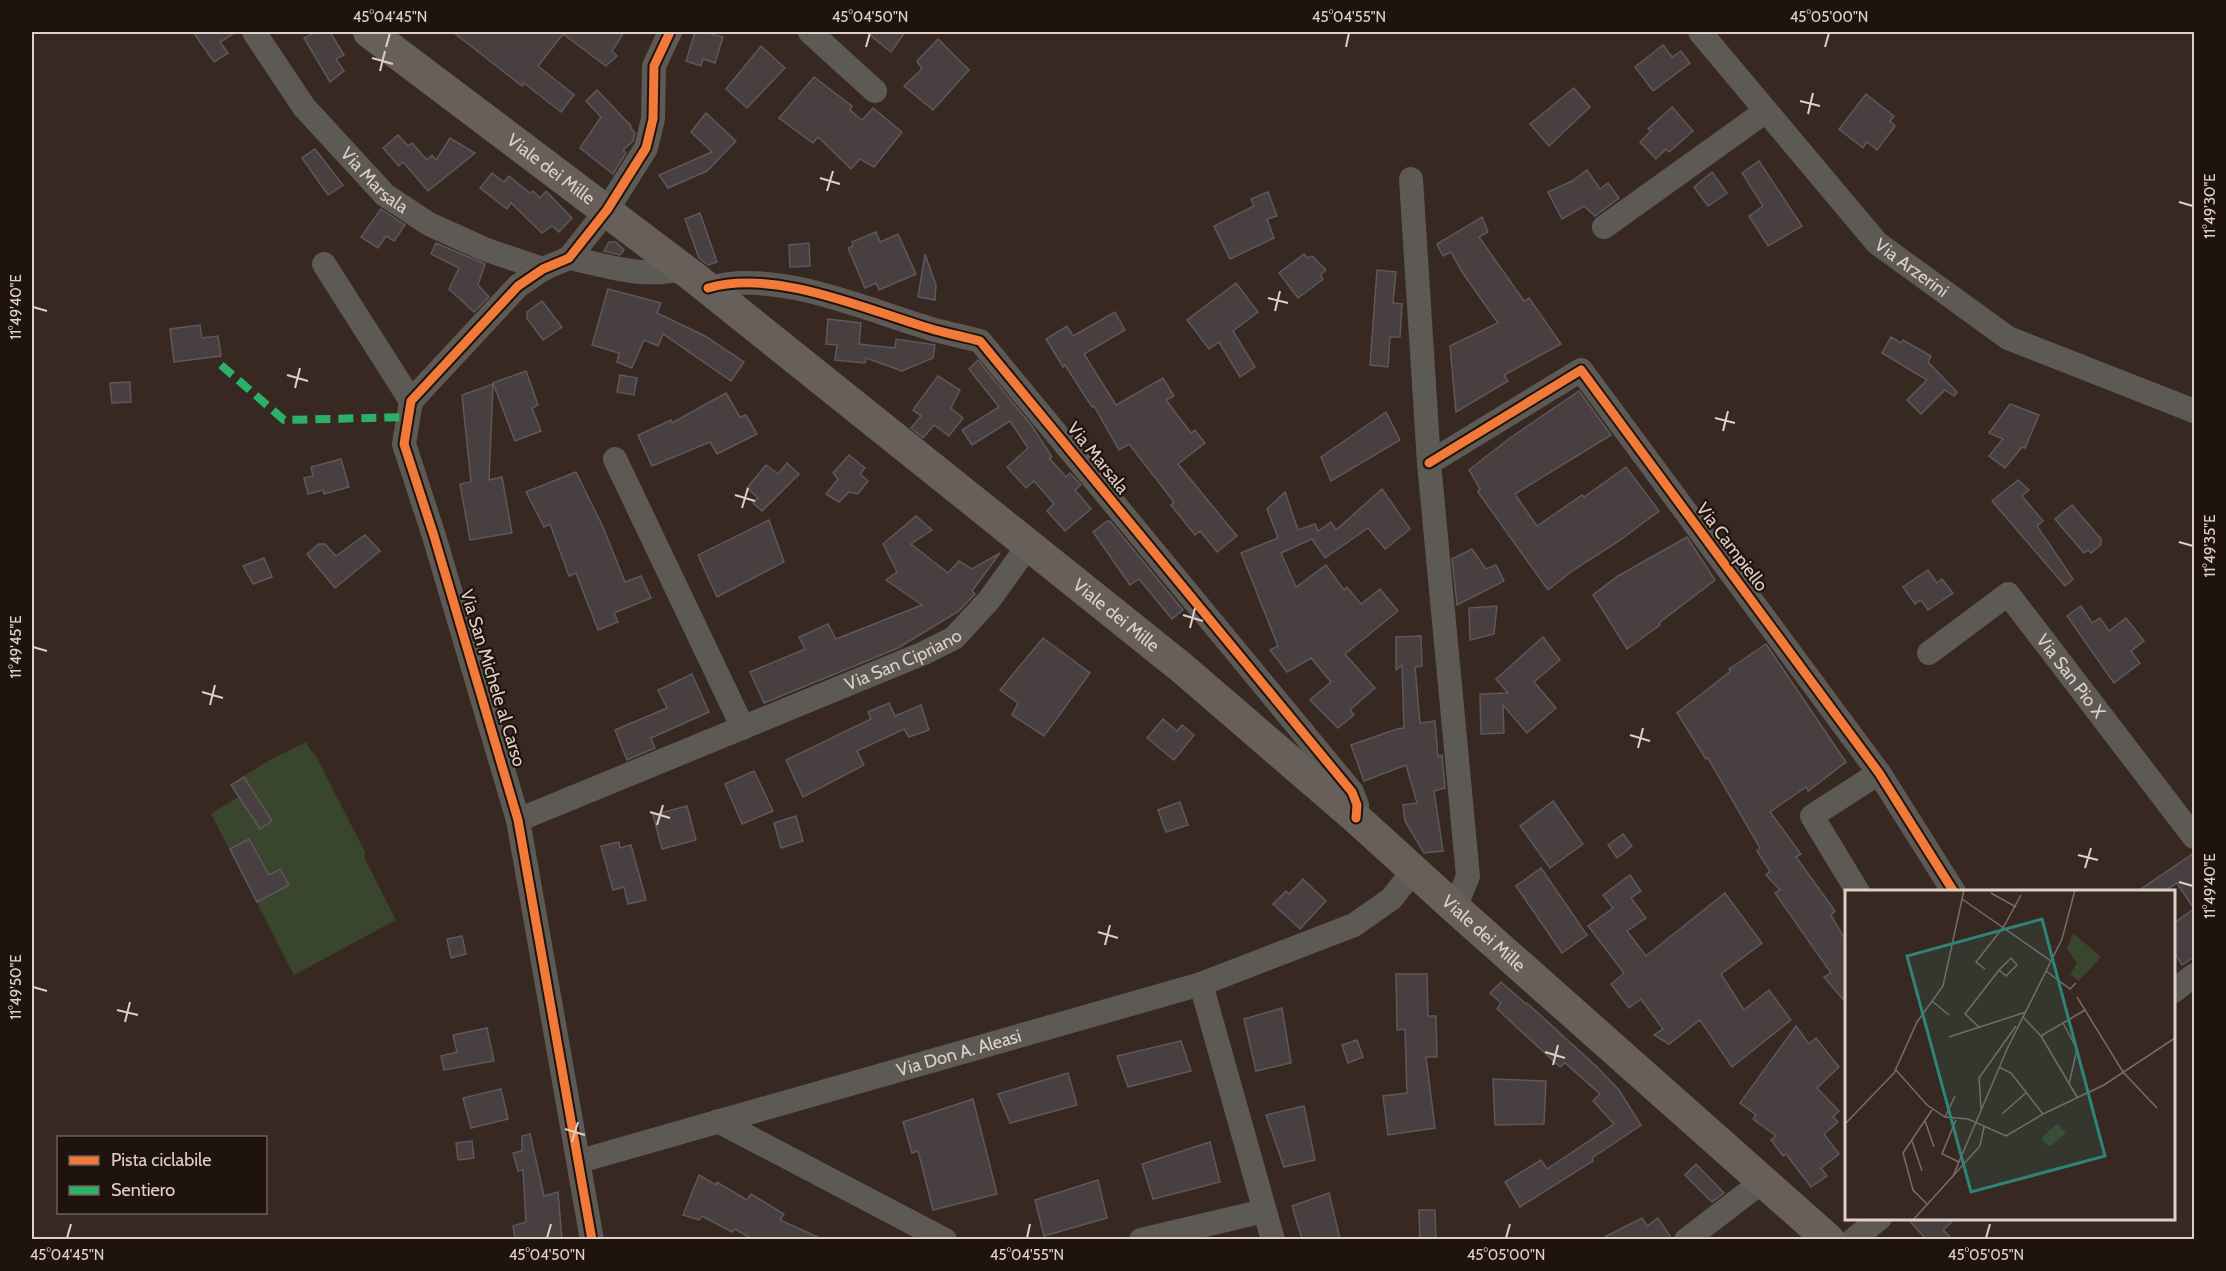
<svg xmlns="http://www.w3.org/2000/svg" width="2226" height="1271" font-family="Cabin,sans-serif">
<rect width="100%" height="100%" fill="#372922"/>
<!-- green -->
<polygon fill="#39452c" points="306,742 310,750 315,754 365,852 364,857 396,920 294,975 211,814 238,797 231,785 266,762"/>
<!-- building -->
<g fill="#483f41" stroke="#60575a" stroke-width="1.5">
<polygon points="193,32 236,32 220,42 228,53 214,62"/>
<polygon points="316,32 330,32 344,55 336,59 344,71 330,82 304,38"/>
<polygon points="453,32 624,32 612,51 617,56 606,66 563,34 538,66 574,95 561,112 524,83 522,86"/>
<polygon points="695,32 704,32 723,37 715,63 703,59 701,66 686,61"/>
<polygon points="866,32 905,32 891,52"/>
<polygon points="938,39 969,70 933,110 904,86 922,69 917,61"/>
<polygon points="1663,45 1672,57 1681,51 1690,63 1653,91 1635,67"/>
<polygon points="761,46 785,68 747,108 726,89"/>
<polygon points="814,77 852,106 850,110 862,120 873,108 902,132 874,167 860,159 851,169 818,137 813,143 779,118"/>
<polygon points="1574,88 1590,107 1549,146 1530,124"/>
<polygon points="597,90 631,126 630,127 635,133 633,141 623,150 626,153 613,174 580,148 601,117 586,101"/>
<polygon points="1866,94 1894,116 1890,121 1895,126 1877,150 1867,142 1863,148 1839,129"/>
<polygon points="1672,107 1693,131 1669,152 1666,149 1656,159 1640,142 1651,131 1648,129"/>
<polygon points="706,113 736,141 707,171 668,188 659,175 712,152 691,132"/>
<polygon points="398,135 408,146 412,143 427,160 432,155 436,160 450,138 475,153 428,191 403,162 399,166 383,148"/>
<polygon points="315,149 343,185 328,195 302,158"/>
<polygon points="1759,161 1802,226 1768,246 1749,216 1763,206 1742,173"/>
<polygon points="1587,170 1600,189 1608,183 1619,198 1595,216 1584,206 1562,219 1548,192 1572,181"/>
<polygon points="1712,172 1727,193 1708,206 1694,187"/>
<polygon points="492,173 504,182 509,176 530,193 533,191 540,198 546,191 572,218 559,232 552,226 542,233 511,203 507,209 480,188"/>
<polygon points="1268,192 1277,216 1267,219 1274,238 1230,259 1214,226 1254,206 1251,199"/>
<polygon points="381,209 405,225 394,241 386,236 378,248 361,237"/>
<polygon points="700,213 717,262 708,265 699,258 685,219"/>
<polygon points="1482,217 1488,232 1479,237 1524,301 1529,298 1561,344 1504,375 1508,381 1456,412 1450,346 1498,323 1462,272 1451,252 1443,256 1437,244"/>
<polygon points="876,232 880,242 898,234 916,274 879,290 876,283 865,288 848,248 853,246 852,242"/>
<polygon points="609,242 616,242 624,250 620,255 604,251"/>
<polygon points="436,243 485,264 478,285 489,297 474,312 449,289 459,268 431,254"/>
<polygon points="809,243 810,266 790,267 789,245"/>
<polygon points="925,254 936,285 935,300 918,297"/>
<polygon points="1304,254 1307,258 1312,256 1326,270 1320,275 1323,279 1298,298 1279,273"/>
<polygon points="1377,270 1396,272 1393,303 1402,304 1400,337 1390,337 1388,367 1370,365"/>
<polygon points="1236,283 1258,312 1233,331 1255,367 1240,377 1219,342 1209,349 1187,320"/>
<polygon points="608,289 661,303 657,313 705,336 744,362 731,381 663,334 658,346 644,340 632,368 617,362 619,353 592,345"/>
<polygon points="542,301 562,327 543,340 527,318 527,312"/>
<polygon points="1115,312 1125,330 1084,354 1116,405 1163,378 1174,396 1166,400 1191,433 1195,430 1205,443 1178,464 1237,536 1217,552 1200,531 1195,535 1171,505 1174,502 1129,444 1119,450 1094,406 1092,407 1065,365 1063,367 1046,339 1067,326 1073,336"/>
<polygon points="828,319 861,323 859,344 895,348 896,339 935,345 933,358 902,371 866,358 865,363 835,360 837,345 826,344"/>
<polygon points="200,325 202,338 218,336 221,356 174,362 170,329"/>
<polygon points="1891,337 1901,343 1903,340 1931,356 1928,362 1957,392 1954,396 1945,390 1921,414 1907,400 1927,380 1882,353"/>
<polygon points="978,360 1032,426 1052,457 1049,458 1066,477 1070,473 1081,485 1075,490 1091,509 1065,531 1047,511 1054,504 1034,481 1026,488 1007,467 1028,448 1010,421 972,445 962,430 999,407 969,369"/>
<polygon points="526,371 538,405 532,408 541,431 515,441 493,383"/>
<polygon points="620,375 637,378 634,395 617,392"/>
<polygon points="938,376 960,390 951,408 963,418 949,436 934,425 923,438 911,428 921,416 913,410"/>
<polygon points="130,382 131,402 112,403 110,383"/>
<polygon points="493,384 489,480 502,477 512,533 470,540 460,484 471,482 462,395"/>
<polygon points="1579,391 1611,435 1515,494 1537,526 1582,495 1584,497 1626,467 1659,511 1619,541 1575,569 1548,590 1478,492 1480,489 1469,470 1510,438"/>
<polygon points="726,393 740,417 746,415 757,434 717,454 710,442 652,466 638,435 671,420 672,423"/>
<polygon points="2010,404 2039,415 2025,448 2022,447 2005,468 1989,456 2003,439 1989,433"/>
<polygon points="1386,412 1400,440 1331,481 1321,457"/>
<polygon points="849,455 865,468 860,474 868,481 858,494 849,492 839,502 826,494 838,479 833,473"/>
<polygon points="341,459 349,487 324,494 323,490 308,494 304,478 313,476 311,467"/>
<polygon points="787,463 799,474 762,511 753,503 758,498 747,488 766,465 778,474"/>
<polygon points="576,472 603,527 625,582 641,576 651,598 614,613 618,622 598,630 576,573 569,576 550,524 544,527 526,492"/>
<polygon points="2018,480 2029,490 2022,496 2043,521 2037,526 2073,579 2065,586 1992,501"/>
<polygon points="1382,489 1410,529 1385,549 1368,528 1325,558 1312,539 1281,553 1296,587 1326,565 1344,590 1347,587 1361,604 1380,589 1398,611 1345,654 1375,688 1350,710 1354,715 1338,728 1310,700 1331,682 1311,658 1287,672 1270,650 1278,646 1241,553 1278,538 1267,509 1285,492 1298,530 1315,524 1318,531 1331,522 1336,530"/>
<polygon points="2072,505 2101,539 2101,545 2091,553 2088,550 2084,553 2055,519"/>
<polygon points="916,516 932,530 911,544 948,573 959,561 972,569 1000,553 972,591 975,594 959,611 898,648 764,703 750,672 805,649 799,637 828,624 836,639 922,605 886,580 897,572 883,544"/>
<polygon points="769,520 784,562 717,597 698,555"/>
<polygon points="1107,521 1110,521 1183,610 1172,619 1139,579 1130,585 1093,532"/>
<polygon points="365,535 380,551 335,588 307,554 319,544 325,544 336,556"/>
<polygon points="1687,537 1715,580 1659,623 1660,625 1627,649 1593,595 1618,576"/>
<polygon points="1472,549 1486,569 1496,565 1504,581 1457,605 1452,559"/>
<polygon points="264,558 272,577 253,584 243,566"/>
<polygon points="1928,570 1937,583 1942,579 1953,593 1928,610 1921,600 1915,604 1903,587"/>
<polygon points="1497,606 1494,634 1470,640 1469,608"/>
<polygon points="2081,606 2092,623 2100,618 2109,631 2126,618 2144,641 2131,651 2140,663 2114,683 2067,616"/>
<polygon points="1421,636 1422,666 1415,667 1420,723 1435,721 1438,757 1442,755 1445,788 1434,791 1443,851 1424,853 1405,821 1403,805 1417,803 1406,765 1364,781 1351,745 1397,729 1404,728 1402,665 1396,670 1396,637"/>
<polygon points="1543,637 1560,660 1534,682 1556,708 1527,733 1503,705 1504,733 1481,734 1480,694 1508,693 1496,679"/>
<polygon points="1043,638 1090,673 1044,736 1012,715 1018,703 1000,690"/>
<polygon points="1766,644 1846,762 1808,791 1806,787 1770,812 1801,854 1796,857 1835,911 1831,915 1846,941 1846,1003 1824,977 1831,973 1775,893 1780,890 1766,875 1770,871 1757,851 1760,848 1708,758 1706,759 1677,713 1731,671 1729,669"/>
<polygon points="692,674 709,712 651,738 655,748 627,760 615,730 667,708 658,690"/>
<polygon points="889,703 895,716 921,705 929,730 909,737 904,729 857,751 864,765 803,797 786,760 871,719 868,712"/>
<polygon points="1163,719 1177,731 1182,725 1194,735 1174,760 1147,738"/>
<polygon points="754,771 773,811 742,824 725,784"/>
<polygon points="244,777 272,821 260,829 231,785"/>
<polygon points="1553,801 1583,844 1550,868 1520,826"/>
<polygon points="1180,802 1188,825 1166,832 1158,810"/>
<polygon points="687,806 696,840 662,849 653,815"/>
<polygon points="796,816 803,841 781,848 774,823"/>
<polygon points="1623,834 1632,846 1617,858 1608,845"/>
<polygon points="249,839 269,875 280,869 289,885 257,902 230,849"/>
<polygon points="619,842 620,848 631,845 646,900 628,904 624,887 613,890 601,846"/>
<polygon points="2194,853 2194,909 2177,883 2164,891 2138,891"/>
<polygon points="1541,868 1587,935 1562,953 1516,886"/>
<polygon points="1630,875 1641,891 1631,898 1646,918 1627,931 1646,956 1725,893 1762,943 1721,974 1744,1010 1769,990 1791,1020 1732,1067 1700,1020 1669,1044 1654,1035 1663,1029 1641,999 1629,1008 1611,984 1624,973 1588,926 1613,908 1603,895"/>
<polygon points="1303,879 1326,901 1300,929 1273,904 1286,891 1289,894"/>
<polygon points="2194,909 2194,957 2182,965 2174,952 2174,923"/>
<polygon points="462,936 466,954 451,958 447,939"/>
<polygon points="1396,974 1427,974 1428,1016 1436,1016 1437,1057 1426,1057 1435,1128 1388,1135 1383,1096 1407,1093 1405,1029 1397,1030"/>
<polygon points="1501,982 1526,1004 1527,1003 1597,1067 1619,1090 1641,1125 1592,1158 1593,1161 1520,1207 1505,1182 1541,1160 1547,1169 1614,1124 1593,1101 1600,1094 1565,1063 1560,1067 1497,1009 1501,1003 1490,993"/>
<polygon points="1282,1008 1291,1063 1256,1071 1244,1019"/>
<polygon points="1796,1026 1809,1044 1816,1038 1839,1067 1817,1088 1839,1111 1833,1117 1838,1122 1824,1134 1839,1154 1821,1168 1827,1176 1811,1187 1786,1154 1783,1156 1771,1140 1776,1136 1753,1119 1756,1115 1740,1103"/>
<polygon points="487,1028 494,1061 444,1070 441,1056 457,1052 453,1035"/>
<polygon points="1357,1040 1363,1057 1348,1063 1342,1045"/>
<polygon points="1181,1041 1191,1071 1128,1087 1117,1056"/>
<polygon points="1068,1073 1077,1105 1010,1123 998,1094"/>
<polygon points="1493,1079 1546,1081 1544,1124 1495,1125"/>
<polygon points="501,1089 508,1119 471,1128 463,1098"/>
<polygon points="973,1099 997,1194 933,1210 918,1151 912,1153 903,1122"/>
<polygon points="1304,1106 1315,1160 1284,1167 1266,1115"/>
<polygon points="530,1134 544,1196 558,1192 562,1239 515,1239 513,1226 526,1222 523,1170 518,1171 513,1153 522,1151 522,1136"/>
<polygon points="472,1141 474,1158 458,1160 456,1143"/>
<polygon points="1210,1142 1220,1182 1153,1199 1142,1164"/>
<polygon points="1696,1164 1724,1193 1712,1202 1685,1175"/>
<polygon points="699,1175 716,1185 717,1182 747,1200 751,1194 784,1214 780,1220 822,1239 752,1239 735,1229 732,1232 702,1216 699,1220 683,1215"/>
<polygon points="1098,1180 1107,1218 1044,1236 1035,1200"/>
<polygon points="1329,1193 1340,1239 1302,1239 1292,1206"/>
<polygon points="1419,1210 1435,1210 1436,1239 1420,1239"/>
<polygon points="1642,1218 1647,1226 1658,1218 1672,1239 1601,1239"/>
<polygon points="1907,1218 1956,1218 1943,1230 1952,1239 1926,1239"/>
</g>
<g fill="none" stroke-linecap="round" stroke-linejoin="round">
<!-- minor -->
<g stroke="#5d5954" stroke-width="24">
<path id="s1" d="M254 32 304 107 385 195 429 224 484 249 543 269"/>
<polyline points="810,32 875,91"/>
<path id="s2" d="M1700 32 1877 243 2008 338 2194 411"/>
<polyline points="1411,179 1429,463 1468,876 1455,908"/>
<polyline points="1604,227 1766,111"/>
<path d="M569 258C605 265 647 280 683 268"/>
<polyline points="324,264 411,401"/>
<path d="M708 288C776 268 869 311 935 330 950 334 965 337 980 341L1352 792 1357 805 1356 818"/>
<polyline points="615,459 743,728"/>
<polyline points="1429,463 1581,370 1879,773 1954,892"/>
<path id="s3" d="M1929 653 2008 594 2194 837"/>
<path id="s4" d="M518 820 924 653 954 638 989 600 1028 546"/>
<polyline points="1858,892 1812,816 1879,773"/>
<polyline points="2174,991 2194,975"/>
<polyline points="718,1121 945,1240"/>
<path id="s5" d="M580 1161 1201 984"/>
<polyline points="592,1240 518,820 434,536 404,444 411,401 518,286 543,269 569,258 607,210 646,148 653,119 654,66 670,32"/>
<polyline points="1141,1240 1264,1211"/>
<polyline points="1273,1240 1201,984 1354,925 1391,899 1415,869"/>
<polyline points="1686,1240 1763,1181"/>
<polyline points="1853,1240 1880,1218"/>
</g>
<!-- major -->
<path stroke="#67605a" stroke-width="32" id="s6" d="M369 32 695 278 1182 668 1356 818 1455 908 1829 1240"/>
<!-- quiet -->
<polyline stroke="#2db169" stroke-width="8" stroke-dasharray="15 8" stroke-linecap="butt" points="221,365 284,420 408,417"/>
<!-- cycleway casing -->
<g stroke="#1f130d" stroke-width="13">
<g id="cycleway">
<path d="M708 288C776 268 869 311 935 330 950 334 965 337 980 341L1352 792 1357 805 1356 818"/>
<polyline points="1429,463 1581,370 1879,773 1954,892"/>
<polyline points="592,1240 518,820 434,536 404,444 411,401 518,286 543,269 569,258 607,210 646,148 653,119 654,66 670,32"/>
</g>
</g>
<!-- cycleway -->
<use href="#cycleway" stroke="#f17a3a" stroke-width="9"/>
</g>
<!-- ticks -->
<path fill="none" stroke="#e0cfc6" stroke-width="2" d="M386 47 390 33M866 47 870 33M1346 47 1349 33M1825 47 1829 33M372 58 393 64M380 71 385 51M1800 101 1820 106M1808 114 1813 93M820 178 840 184M827 191 833 171M2179 202 2193 206M1268 298 1288 303M33 307 47 311M1275 311 1280 291M287 375 308 381M295 388 300 368M1715 418 1735 423M1723 431 1728 411M735 495 755 501M742 508 748 488M2179 542 2193 546M1183 615 1203 621M1190 628 1195 608M33 647 47 651M202 692 223 698M210 705 215 685M1630 735 1650 741M1638 748 1643 728M650 812 670 818M657 825 663 805M2078 855 2098 860M2085 868 2091 848M2179 882 2193 886M1098 932 1118 938M1105 945 1110 925M33 987 47 991M117 1010 138 1015M125 1022 130 1002M1545 1052 1565 1058M1553 1065 1558 1045M565 1129 585 1135M572 1142 578 1122M67 1238 71 1224M547 1238 551 1224M1027 1238 1030 1224M1506 1238 1510 1224M1986 1238 1990 1224"/>
<g text-anchor="middle" stroke-width="4.5" stroke-linejoin="round" paint-order="stroke">
<!-- street labels -->
<g font-size="18" fill="#e0cfc6" stroke="#1f130d">
<text dy="6" stroke="none"><textPath href="#s6" startOffset="228">Viale dei Mille</textPath></text>
<text dy="6" stroke="none"><textPath href="#s1" startOffset="192">Via Marsala</textPath></text>
<text dy="6" stroke="none"><textPath href="#s2" startOffset="318">Via Arzerini</textPath></text>
<text transform="translate(1098 458) rotate(51)" y="6">Via Marsala</text>
<text transform="translate(1732 547) rotate(53)" y="6">Via Campiello</text>
<text dy="6" stroke="none"><textPath href="#s6" startOffset="948">Viale dei Mille</textPath></text>
<text dy="6" stroke="none"><textPath href="#s4" startOffset="417">Via San Cipriano</textPath></text>
<text dy="6" stroke="none"><textPath href="#s3" startOffset="202">Via San Pio X</textPath></text>
<text transform="translate(493 678) rotate(73)" y="6">Via San Michele al Carso</text>
<text dy="6" stroke="none"><textPath href="#s6" startOffset="1434">Viale dei Mille</textPath></text>
<text dy="6" stroke="none"><textPath href="#s5" startOffset="394">Via Don A. Aleasi</textPath></text>
</g>
</g>
<!-- overview -->
<g transform="translate(1845 890)">
<rect width="330" height="330" fill="#372922"/>
<path d="M228 43 256 67 234 91 225 84 232 73 222 59ZM212 234 221 243 206 256 202 255 196 248Z" fill="#39452c"/>
<path fill="none" stroke="#7b6b64" stroke-width="1.5" d="M146 3 171 17M117 9 206 71M140 79 131 72 159 36 176 5M201 81 225 99 231 93M232 107 278 182 312 218M87 111 104 125M178 127 196 146 240 120M218 133 232 159 224 194M134 137 120 124 154 80 161 86 172 75 166 68 154 80M196 146 232 207M104 147 181 122M154 177 166 183 198 224M51 180 82 215 100 227 123 229 161 246 198 224 259 195 330 148M136 219 134 188 171 136M157 224 182 202M100 227 110 206M111 230 97 264 114 272M80 231 89 257M0 234 49 183 72 132 98 96 119 0M67 251 77 281M108 286 135 256 139 237M83 315 68 300 58 263 87 220M68 330 108 286 163 157 217 49 230 0"/>
<path fill="#2e837b" fill-opacity="0.15" stroke="#2e837b" stroke-width="3" d="M197 29 260 266 126 302 62 66Z"/>
<rect width="330" height="330" fill="none" stroke="#e0cfc6" stroke-width="3"/>
</g>
<!-- border -->
<rect width="2226" height="1271" fill="none" stroke="#1f130d" stroke-width="66"/>
<!-- legend -->
<rect x="57" y="1136" width="210" height="78" fill="#1f130d" stroke="#6c5e57" stroke-width="1.5"/>
<rect x="69" y="1156" width="30" height="9" fill="#f17a3a" stroke="#6c5e57" stroke-width="1.5"/>
<text x="111" y="1166" font-size="18" fill="#e0cfc6">Pista ciclabile</text>
<rect x="69" y="1186" width="30" height="9" fill="#2db169" stroke="#6c5e57" stroke-width="1.5"/>
<text x="111" y="1196" font-size="18" fill="#e0cfc6">Sentiero</text>
<rect x="33" y="33" width="2160" height="1205" fill="none" stroke="#e0cfc6" stroke-width="2"/>
<g font-size="15" text-anchor="middle" fill="#e0cfc6">
<text x="390" y="22">45°04'45"N</text>
<text x="870" y="22">45°04'50"N</text>
<text x="1349" y="22">45°04'55"N</text>
<text x="1829" y="22">45°05'00"N</text>
<text transform="translate(2210 206) rotate(-90)" y="5">11°49'30"E</text>
<text transform="translate(16 307) rotate(-90)" y="5">11°49'40"E</text>
<text transform="translate(2210 546) rotate(-90)" y="5">11°49'35"E</text>
<text transform="translate(16 647) rotate(-90)" y="5">11°49'45"E</text>
<text transform="translate(2210 886) rotate(-90)" y="5">11°49'40"E</text>
<text transform="translate(16 987) rotate(-90)" y="5">11°49'50"E</text>
<text x="67" y="1260">45°04'45"N</text>
<text x="547" y="1260">45°04'50"N</text>
<text x="1027" y="1260">45°04'55"N</text>
<text x="1506" y="1260">45°05'00"N</text>
<text x="1986" y="1260">45°05'05"N</text>
</g>
</svg>
